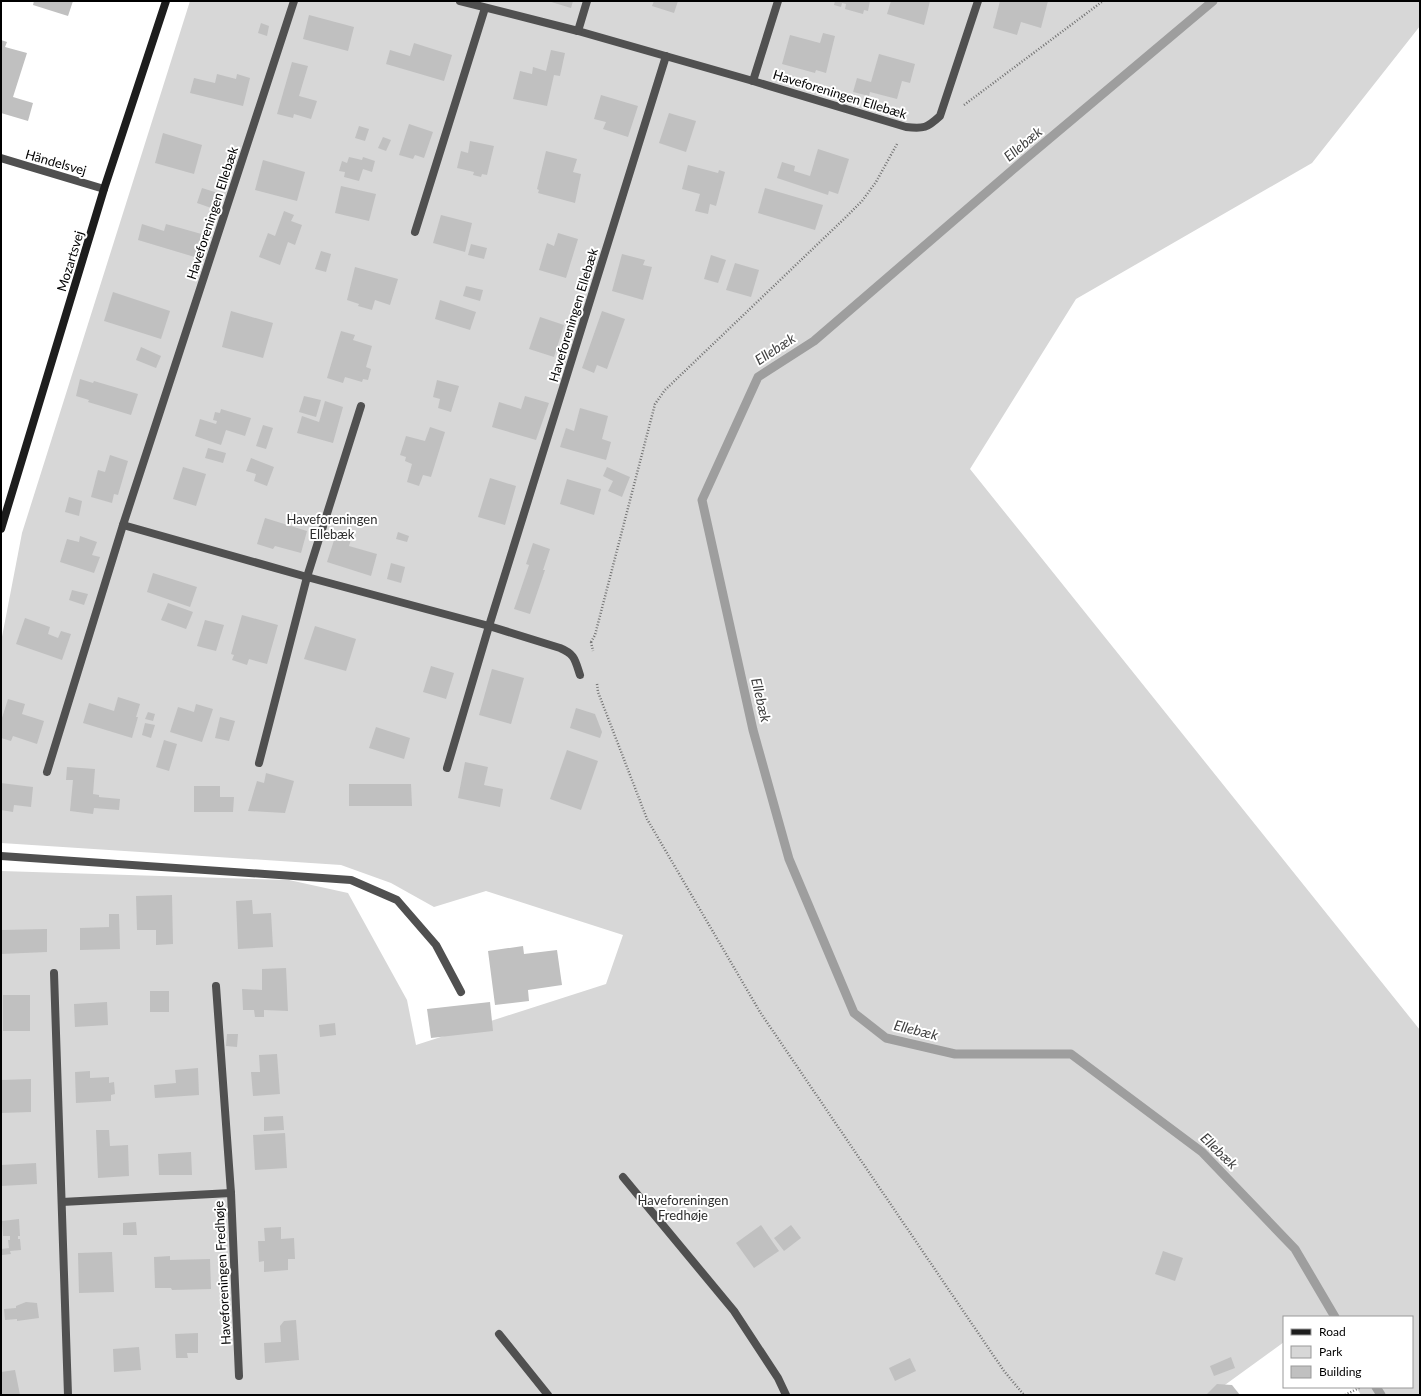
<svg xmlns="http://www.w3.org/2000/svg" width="1421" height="1396" font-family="Lato,sans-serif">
<rect width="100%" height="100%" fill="#fff"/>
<!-- green -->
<polygon fill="#d7d7d7" points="190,1 1420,1 1420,26 1312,163 1076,299 970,469 1420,1030 1420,1395 1361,1395 1356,1387 1412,1387 1412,1317 1284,1317 1284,1342 1211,1395 1,1395 1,871 289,880 348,893 407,1000 416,1045 606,984 623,935 486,891 434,907 391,883 341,865 1,843 1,642 22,533"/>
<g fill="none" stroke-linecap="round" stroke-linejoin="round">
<!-- stream -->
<g stroke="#9e9e9e" stroke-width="9">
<polyline points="1213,1 1024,160 814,341 758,377 702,500 753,730 789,859 854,1013 886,1038 955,1054 1071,1054 1202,1152 1295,1249 1335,1317"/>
<polyline points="1376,1387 1381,1395"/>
</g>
</g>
<!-- building -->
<g fill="#c0c0c0">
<polygon points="34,1 73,1 68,16 33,5"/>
<polygon points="548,1 573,1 571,8"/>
<polygon points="654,1 678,1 674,13 652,6"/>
<polygon points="835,1 870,1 868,11 864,10 863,14 845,9 846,4 842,3 841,7 834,5"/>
<polygon points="891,1 930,1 924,25 887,14"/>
<polygon points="1000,1 1048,1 1041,28 1021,22 1017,35 993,28"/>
<polygon points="309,15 354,27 348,51 303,39"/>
<polygon points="261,23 269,26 267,36 258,33"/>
<polygon points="823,33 835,36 826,73 816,70 815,73 782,64 790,35 820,43"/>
<polygon points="1,40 7,42 5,47 27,53 13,97 33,103 28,121 1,113"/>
<polygon points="414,43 452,55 444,81 386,64 390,50 410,56"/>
<polygon points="551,50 565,53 560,76 554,75 547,106 513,99 520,71 532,74 533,67 546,71"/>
<polygon points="879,54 915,64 910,83 902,81 897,99 870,92 869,96 853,92 857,78 871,82"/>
<polygon points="292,62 308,66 299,96 317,101 311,119 294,114 293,118 277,114"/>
<polygon points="217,74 236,79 237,74 250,78 243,106 190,93 194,78 215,83"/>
<polygon points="601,95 638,106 628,137 603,129 606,122 594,119"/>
<polygon points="669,113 696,121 686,152 659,143"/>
<polygon points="409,124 433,132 424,158 415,155 413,159 399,155"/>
<polygon points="359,126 369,129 365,141 355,138"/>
<polygon points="163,133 202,145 194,174 155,163"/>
<polygon points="383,137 391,140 386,151 378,148"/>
<polygon points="470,141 494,146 487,175 482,174 481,177 473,175 474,172 457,168 461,151 468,153"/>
<polygon points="818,149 849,159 838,194 829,191 828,195 777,178 782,162 795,166 794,171 810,176"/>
<polygon points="546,151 577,159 573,172 581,174 575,203 538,193 539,190 537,189"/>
<polygon points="349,157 362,160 363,157 375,161 372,172 363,169 359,181 344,177 345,172 339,171 342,161 347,163"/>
<polygon points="263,160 305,172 297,201 255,190"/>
<polygon points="688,165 718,173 719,170 725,172 716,206 710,204 708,214 695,211 700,194 682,189"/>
<polygon points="341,186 376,194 369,221 335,213"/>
<polygon points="202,188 218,193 214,209 197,203"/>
<polygon points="765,188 823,205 815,230 758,213"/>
<polygon points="284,211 294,215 291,221 302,225 295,245 288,242 280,265 259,257 268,233 275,236"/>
<polygon points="441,215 472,223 465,252 433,243"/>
<polygon points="142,224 164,231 166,224 205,235 198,258 138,240"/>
<polygon points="558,233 578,239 566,278 539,270 547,243 554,246"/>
<polygon points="471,244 487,248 484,259 468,255"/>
<polygon points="321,251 331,254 326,272 315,269"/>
<polygon points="622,254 645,260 643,265 652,267 643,300 612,291"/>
<polygon points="711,255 726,260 718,283 704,279"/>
<polygon points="735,263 759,270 751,297 726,290"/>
<polygon points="355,267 398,279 390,305 375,300 372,310 358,306 359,304 347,300"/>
<polygon points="466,286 483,290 480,301 463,296"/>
<polygon points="113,292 170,311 161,339 104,321"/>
<polygon points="440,300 476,312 470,330 435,319"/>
<polygon points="231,311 273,323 263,358 222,347"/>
<polygon points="602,311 625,319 607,369 597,365 594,373 582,368"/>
<polygon points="540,317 564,325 554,357 529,349"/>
<polygon points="341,331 355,335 353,340 372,346 366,367 371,369 368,380 363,379 362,382 345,377 343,383 327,378"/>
<polygon points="141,347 161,356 156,368 136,360"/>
<polygon points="80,379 93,383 94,381 138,394 131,415 88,402 89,400 76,396"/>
<polygon points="437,380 459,386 451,412 438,408 440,399 433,397"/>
<polygon points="304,396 321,400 316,417 299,412"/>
<polygon points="525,396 549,403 536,440 492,427 499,402 521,409"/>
<polygon points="325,401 343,407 333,443 297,433 302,416 319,422"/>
<polygon points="580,408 608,416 602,439 611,442 606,460 560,447 566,428 574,431"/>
<polygon points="221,409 251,418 245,436 226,430 221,445 195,436 200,419 216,424 217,421 213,420 215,412 220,413"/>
<polygon points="263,425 273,428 266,449 256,446"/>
<polygon points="430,427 445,432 431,477 423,475 419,486 407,482 412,464 405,461 406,457 400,455 406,436 425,441"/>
<polygon points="208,448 226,453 223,463 205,458"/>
<polygon points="110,455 128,461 118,495 114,494 112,503 91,497 98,470 105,472"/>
<polygon points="251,458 274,467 267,486 254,481 256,474 246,471"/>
<polygon points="183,467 206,474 196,506 173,499"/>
<polygon points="607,467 630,477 622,497 608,491 613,481 603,476"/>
<polygon points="490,478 516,486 505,525 478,517"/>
<polygon points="567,479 601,489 594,515 560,504"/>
<polygon points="69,497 82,501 79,516 65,512"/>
<polygon points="265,518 307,531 301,553 275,546 273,549 257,544"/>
<polygon points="337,531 352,536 349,546 377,554 371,576 327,562"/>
<polygon points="398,532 409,536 407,542 396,539"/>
<polygon points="80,536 97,542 92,555 100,557 94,573 60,562 67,539 79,542"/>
<polygon points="533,543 550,549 543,570 545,570 530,614 514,609 529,565 526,564"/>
<polygon points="391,563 405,567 401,583 387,579"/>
<polygon points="153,573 197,587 190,607 147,592"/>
<polygon points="72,590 88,594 84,605 69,600"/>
<polygon points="168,603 193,612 186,629 161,620"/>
<polygon points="242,615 278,625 267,664 249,659 247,665 232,660 234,655 231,654"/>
<polygon points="25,618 50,627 48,634 58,638 61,631 71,634 62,660 16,644"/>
<polygon points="205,620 224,625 216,651 197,646"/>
<polygon points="315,626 356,639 346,671 304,659"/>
<polygon points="431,666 454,673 446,699 423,692"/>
<polygon points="492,669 524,678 511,724 479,715"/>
<polygon points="118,697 140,704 136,717 138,717 132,738 83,723 89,703 114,711"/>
<polygon points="8,699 25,704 22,714 44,721 37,744 13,736 11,741 1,738 1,721"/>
<polygon points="196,704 213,709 202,742 170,732 178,707 194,712"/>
<polygon points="576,708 595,714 602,732 600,738 570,728"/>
<polygon points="148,712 155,714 153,721 145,719"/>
<polygon points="220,717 235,721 229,741 215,738"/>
<polygon points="145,723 155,725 151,738 142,735"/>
<polygon points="376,727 410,738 404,759 369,748"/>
<polygon points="164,740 177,744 169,771 156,767"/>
<polygon points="567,750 598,761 581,810 550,799"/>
<polygon points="465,762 488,767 484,785 503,789 500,807 458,798"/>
<polygon points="67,767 95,769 93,794 99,795 99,797 120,799 119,810 94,808 93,814 70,811 73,780 66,780"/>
<polygon points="266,773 294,781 285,813 248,811 257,781 264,783"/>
<polygon points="1,783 33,787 31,807 14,805 13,812 1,810"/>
<polygon points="349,784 411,784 412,806 349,806"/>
<polygon points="194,786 220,786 220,797 234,797 233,812 194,812"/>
<polygon points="172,895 173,944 156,945 156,930 137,930 136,896"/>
<polygon points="252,900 253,914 271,913 273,947 238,949 236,901"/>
<polygon points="109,914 119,914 120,949 80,950 80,928 109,927"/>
<polygon points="47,929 47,952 1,954 1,930"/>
<polygon points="523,946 524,954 557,950 562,985 528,990 529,1001 495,1005 488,951"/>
<polygon points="286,968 288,1011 264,1010 264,1017 255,1017 254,1010 243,1010 242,989 262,990 262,969"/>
<rect x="150" y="991" width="19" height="21"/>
<rect x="3" y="995" width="27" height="36"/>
<polygon points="107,1002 108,1025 75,1027 74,1004"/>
<polygon points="490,1002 493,1031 431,1038 427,1009"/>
<polygon points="335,1023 336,1035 320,1037 319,1025"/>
<polygon points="227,1034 238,1034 237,1047 226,1046"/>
<polygon points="277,1054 280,1094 253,1096 251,1072 260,1072 259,1055"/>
<polygon points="198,1068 199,1095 155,1098 154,1085 176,1083 175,1070"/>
<polygon points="90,1071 90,1078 109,1077 109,1083 114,1082 115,1094 111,1095 111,1101 76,1103 75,1072"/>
<polygon points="31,1079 31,1112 1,1113 1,1080"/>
<polygon points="283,1116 284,1130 264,1131 264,1117"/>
<polygon points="96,1130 109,1130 110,1146 128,1145 129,1176 98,1178"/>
<polygon points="285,1133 287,1168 255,1170 253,1135"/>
<polygon points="191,1152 192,1175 159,1175 158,1154"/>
<polygon points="36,1163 37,1184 1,1186 1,1165"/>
<polygon points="19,1219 20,1236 18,1236 18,1239 20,1239 21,1250 10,1251 11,1254 2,1255 1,1249 9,1248 8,1240 10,1240 10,1236 3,1236 2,1221"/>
<polygon points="136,1222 137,1235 123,1235 123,1223"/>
<polygon points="761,1225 779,1251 754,1268 736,1243"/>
<polygon points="791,1225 801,1238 784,1251 774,1238"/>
<polygon points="281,1227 281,1239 294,1238 295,1259 288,1259 288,1270 264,1272 264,1261 259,1262 258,1241 265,1241 264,1228"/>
<polygon points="1163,1251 1183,1258 1175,1281 1155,1274"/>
<polygon points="112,1252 114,1292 79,1293 78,1253"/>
<polygon points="170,1256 170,1260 210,1259 211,1289 172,1290 171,1288 155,1288 154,1257"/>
<polygon points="26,1302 37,1303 39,1318 17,1321 17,1319 5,1320 4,1309 16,1308 16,1306"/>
<polygon points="296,1320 299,1360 265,1363 264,1343 281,1342 280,1326 284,1321"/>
<polygon points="198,1333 198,1353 187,1353 188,1358 176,1358 175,1334"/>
<polygon points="139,1347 141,1370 114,1372 113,1349"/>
<polygon points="1231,1357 1235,1368 1214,1376 1210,1366"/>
<polygon points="910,1358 916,1371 895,1381 889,1368"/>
<polygon points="15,1370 20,1395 1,1395 1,1372"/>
<polygon points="1217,1384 1232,1385 1240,1395 1206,1395"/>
</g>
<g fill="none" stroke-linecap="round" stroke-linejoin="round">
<!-- path -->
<g stroke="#727272" stroke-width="2.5" stroke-dasharray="1 2" stroke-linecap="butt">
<polyline points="964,105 1103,1"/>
<polyline points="591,642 593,651"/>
<polyline points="591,642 595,635 655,404 665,390 846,217 862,201 876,182 897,144"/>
<polyline points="597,684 598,692 647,819 760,1012 1004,1371 1024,1395"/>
<polyline points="1345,1395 1361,1387"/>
</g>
<!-- lane -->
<g stroke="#505050" stroke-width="8">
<path d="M460 1 578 31 753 81 906 127C924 129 927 128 940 116L978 1"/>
<polyline points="578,31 587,1"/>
<polyline points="753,81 778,1"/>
<polyline points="415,232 485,8"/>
<path d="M123 525 307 577 489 626 560 648C575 654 575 660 580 675"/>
<polyline points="259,763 307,577 361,406"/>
<polyline points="447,768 489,626 666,56"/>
<polyline points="47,772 123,525 294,1"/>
<polyline points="1,856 351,880 397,900 436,945 461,992"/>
<polyline points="54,973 68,1395"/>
<polyline points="216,986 231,1193"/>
<polyline points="623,1177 734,1311 778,1378 786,1395"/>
<polyline points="62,1202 231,1193 239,1376"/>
<polyline points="499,1334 548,1395"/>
</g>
<!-- street -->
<polyline stroke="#505050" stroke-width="8" points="1,158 104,189"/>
<!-- secondary -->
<polyline stroke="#1d1d1d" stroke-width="8" points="1,529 104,189 166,1"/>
</g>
<g text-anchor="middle" stroke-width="4" stroke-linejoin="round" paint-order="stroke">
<!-- street labels -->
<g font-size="13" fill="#000" stroke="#fff">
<text transform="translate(840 94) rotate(17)" y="5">Haveforeningen Ellebæk</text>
<text transform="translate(56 162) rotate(16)" y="5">Händelsvej</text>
<text transform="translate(212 213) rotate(-72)" y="5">Haveforeningen Ellebæk</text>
<text transform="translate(70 261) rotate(-73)" y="5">Mozartsvej</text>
<text transform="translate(573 315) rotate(-73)" y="5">Haveforeningen Ellebæk</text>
<text transform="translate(222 1273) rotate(-93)" y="5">Haveforeningen Fredhøje</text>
</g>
<!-- park labels -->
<g font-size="13" fill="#2e2e2e" stroke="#fff">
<text x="332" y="524">Haveforeningen<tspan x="332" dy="15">Ellebæk</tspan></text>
<text x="683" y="1205">Haveforeningen<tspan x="683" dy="15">Fredhøje</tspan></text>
</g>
<!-- water labels -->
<g font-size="14" font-style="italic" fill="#3f3f3f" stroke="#fff">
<text transform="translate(1023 144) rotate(-40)" y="5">Ellebæk</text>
<text transform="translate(775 349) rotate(-33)" y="5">Ellebæk</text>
<text transform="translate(761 700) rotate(77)" y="5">Ellebæk</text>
<text transform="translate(916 1030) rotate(14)" y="5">Ellebæk</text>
<text transform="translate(1219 1151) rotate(44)" y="5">Ellebæk</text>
</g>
</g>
<!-- border -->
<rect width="1421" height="1396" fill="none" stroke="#000000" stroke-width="4"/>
<!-- legend -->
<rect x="1283" y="1316" width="130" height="72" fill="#ffffff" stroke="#999999"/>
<rect x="1291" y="1329" width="20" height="6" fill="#1d1d1d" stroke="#999999"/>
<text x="1319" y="1336" font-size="12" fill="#000000">Road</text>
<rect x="1291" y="1346" width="20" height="12" fill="#d7d7d7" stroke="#999999"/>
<text x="1319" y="1356" font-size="12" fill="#000000">Park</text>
<rect x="1291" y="1366" width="20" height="12" fill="#c0c0c0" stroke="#999999"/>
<text x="1319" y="1376" font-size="12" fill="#000000">Building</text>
</svg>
